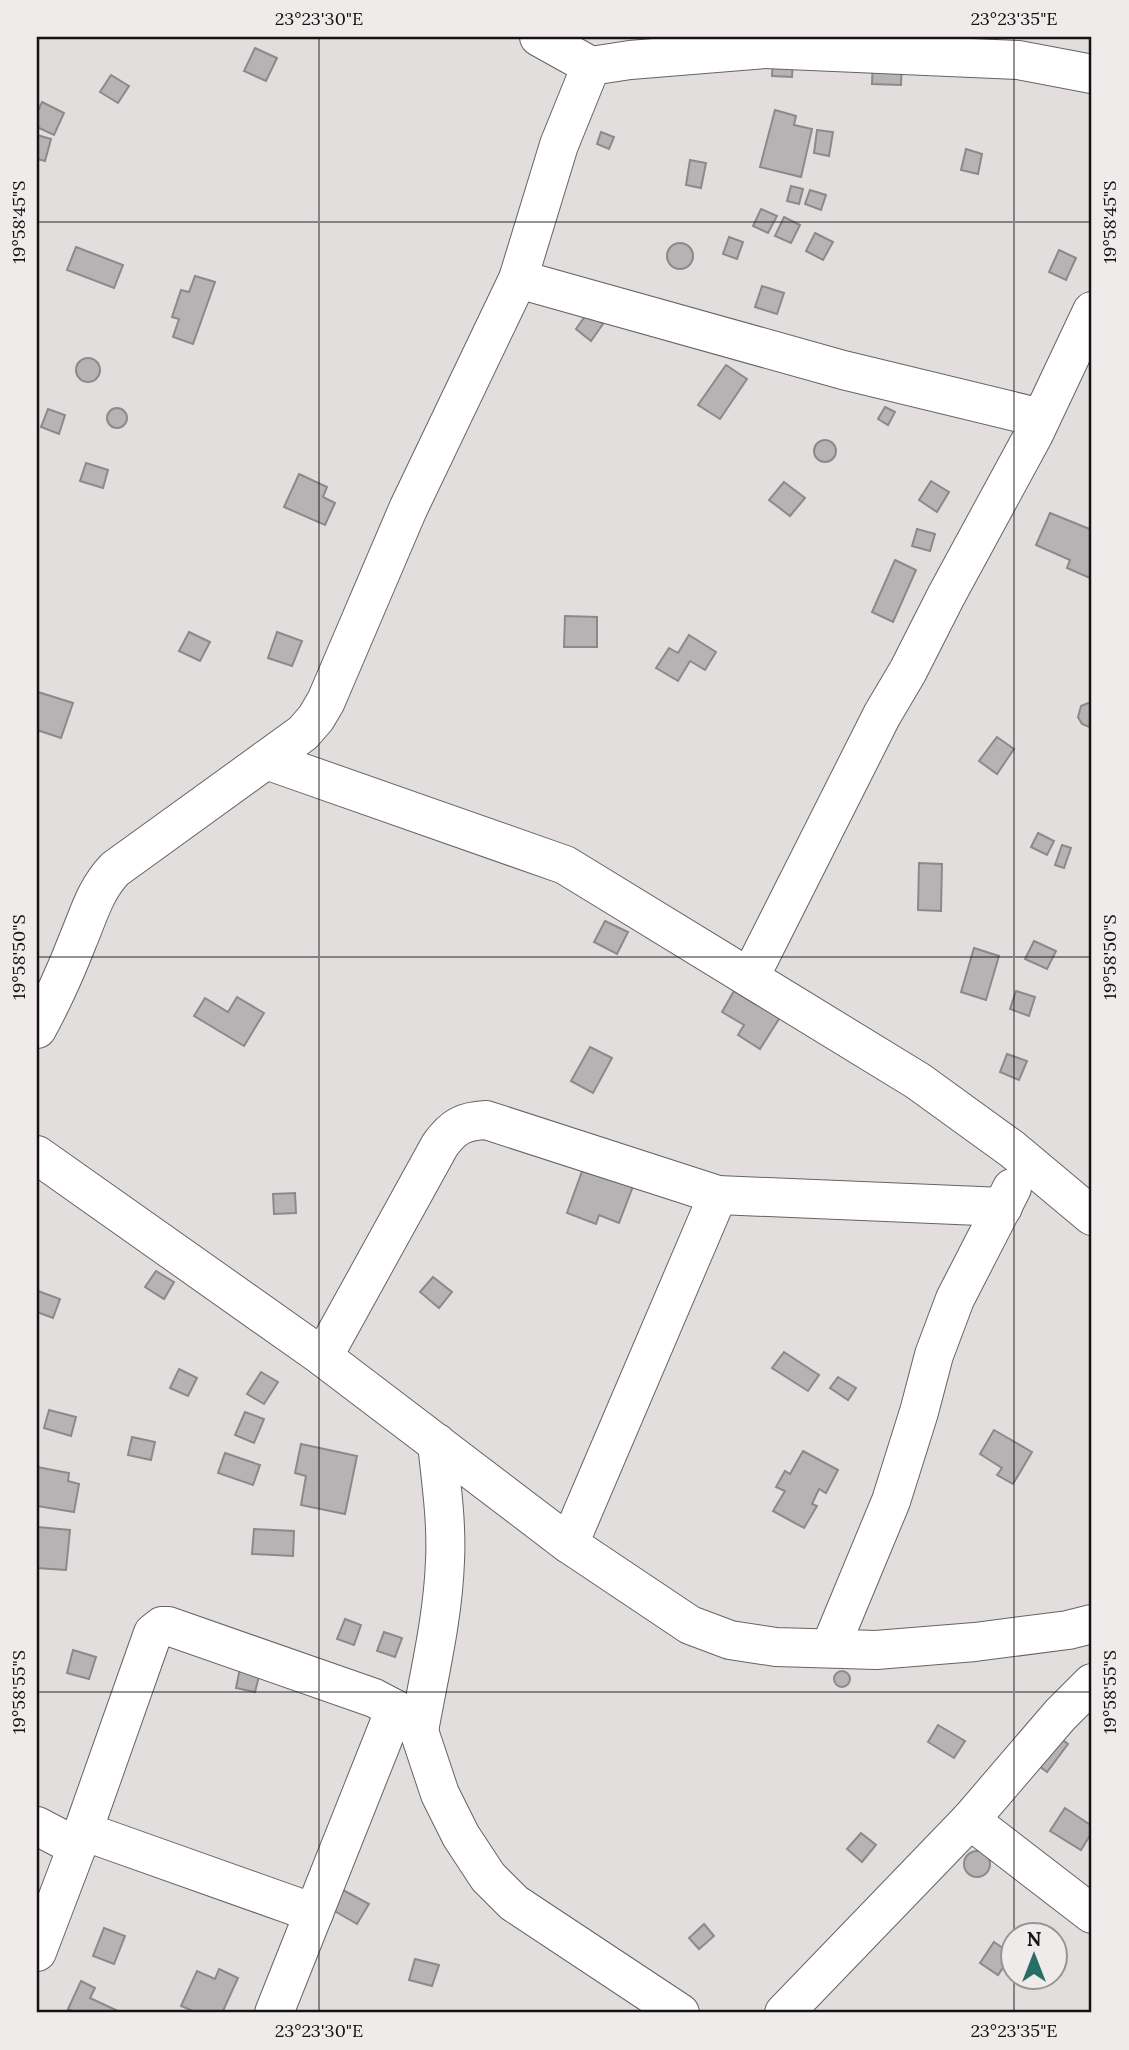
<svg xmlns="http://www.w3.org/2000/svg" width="1129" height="2050" font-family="Lora,serif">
<rect width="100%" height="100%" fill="#e2dede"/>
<!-- building -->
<g fill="#b7b3b4" stroke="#8d898a" stroke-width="2">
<polygon points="255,48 277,58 266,81 244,71"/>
<polygon points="773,59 793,60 792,77 772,76"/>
<polygon points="873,61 902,63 901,85 872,84"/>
<polygon points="111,75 129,86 118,103 100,92"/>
<polygon points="42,102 64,113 54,135 37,127 37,113"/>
<polygon points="775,110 796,116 794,125 812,129 801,177 760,167"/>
<polygon points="817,130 833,132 829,156 814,153"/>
<polygon points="601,132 614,137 609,149 597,144"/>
<polygon points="37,135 51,139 45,161 37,159"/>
<polygon points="966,149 982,154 978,174 961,170"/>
<polygon points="690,160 706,163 701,188 686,185"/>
<polygon points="791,186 803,189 799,204 787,201"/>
<polygon points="810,190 826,195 821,210 805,204"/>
<polygon points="761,209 777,216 768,233 753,226"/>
<polygon points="784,217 800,225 791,243 775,236"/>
<polygon points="815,233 833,242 823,260 806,251"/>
<polygon points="729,237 743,242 737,259 723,254"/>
<circle cx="680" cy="256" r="13"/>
<polygon points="76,247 123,265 114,288 67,270"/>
<polygon points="1059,250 1076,258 1066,280 1049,272"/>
<polygon points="195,276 215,282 193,344 173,337 179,319 172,317 181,290 189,292"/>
<polygon points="762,286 784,293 777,314 755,307"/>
<polygon points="588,312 603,324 591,341 576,329"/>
<circle cx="88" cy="370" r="12"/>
<polygon points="726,365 747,379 720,419 698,405"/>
<polygon points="885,407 895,412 888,425 878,419"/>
<circle cx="117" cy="418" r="10"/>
<polygon points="48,409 65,415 59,434 41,427"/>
<circle cx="825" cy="451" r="11"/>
<polygon points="86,463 108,470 103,488 80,481"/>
<polygon points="299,474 327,487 323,497 335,503 325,525 284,507"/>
<polygon points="931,481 949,492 937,512 919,500"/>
<polygon points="784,482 805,498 790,516 769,500"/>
<polygon points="1050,513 1092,530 1092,579 1067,568 1070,560 1036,545"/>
<polygon points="917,529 935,534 930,551 912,546"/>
<polygon points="895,560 916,570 893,622 872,612"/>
<polygon points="565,616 597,617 597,647 564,647"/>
<polygon points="189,632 210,642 200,661 179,651"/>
<polygon points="277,632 302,641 292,666 268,658"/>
<polygon points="689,635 716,652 705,670 690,661 678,681 656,668 669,648 678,653"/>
<polygon points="38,692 73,703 61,738 37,730"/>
<polygon points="1088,703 1092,703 1092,728 1082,724 1078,717 1081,706"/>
<polygon points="997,737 1014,749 997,774 979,761"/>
<polygon points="1038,833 1054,841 1047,855 1031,847"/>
<polygon points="1062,845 1071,848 1064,868 1055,865"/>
<polygon points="919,863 942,864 941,911 918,910"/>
<polygon points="605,921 628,932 617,954 594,942"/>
<polygon points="1034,941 1056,951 1047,969 1025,959"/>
<polygon points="974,948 999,956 986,1000 961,992"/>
<polygon points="734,991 755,1004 759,996 784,1011 760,1049 738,1035 744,1025 722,1012"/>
<polygon points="1016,991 1035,997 1029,1016 1010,1009"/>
<polygon points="237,997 264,1013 244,1046 194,1016 205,998 228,1012"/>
<polygon points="590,1047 612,1058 593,1093 571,1081"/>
<polygon points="1007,1054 1027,1061 1019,1080 1000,1072"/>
<polygon points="585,1163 635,1181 619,1223 599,1215 596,1224 567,1213"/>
<polygon points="295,1193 296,1213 274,1214 273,1194"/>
<polygon points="156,1271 174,1282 164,1299 145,1287"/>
<polygon points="433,1277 452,1292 439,1308 420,1292"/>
<polygon points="38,1291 60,1299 53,1318 37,1312"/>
<polygon points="784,1352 819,1375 808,1391 772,1368"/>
<polygon points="179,1369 197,1378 188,1396 170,1388"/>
<polygon points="261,1372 278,1382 264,1404 247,1394"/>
<polygon points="838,1377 856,1388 848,1400 830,1388"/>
<polygon points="49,1410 76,1417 71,1436 44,1428"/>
<polygon points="245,1412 264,1419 254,1443 235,1435"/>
<polygon points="994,1430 1032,1452 1013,1484 997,1475 1002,1468 980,1454"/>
<polygon points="132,1437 155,1442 151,1460 128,1455"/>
<polygon points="301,1444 357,1456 345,1514 301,1505 306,1476 295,1473"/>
<polygon points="803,1451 838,1470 826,1493 819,1489 812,1504 817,1506 804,1528 773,1511 785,1491 776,1487 785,1471 790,1474"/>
<polygon points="225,1453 260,1465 253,1485 218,1473"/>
<polygon points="37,1467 69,1473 68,1481 79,1484 74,1512 37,1506"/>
<polygon points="37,1527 70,1530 66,1570 37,1568"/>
<polygon points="254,1529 294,1531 293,1556 252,1554"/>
<polygon points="345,1619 361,1625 354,1645 337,1639"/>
<polygon points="384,1632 402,1638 395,1657 377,1651"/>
<polygon points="73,1650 96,1657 89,1679 67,1673"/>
<polygon points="240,1668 260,1672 255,1692 236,1688"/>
<circle cx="842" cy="1679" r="8"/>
<polygon points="938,1725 965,1741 954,1758 928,1742"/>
<polygon points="1049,1730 1068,1744 1047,1772 1029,1758"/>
<polygon points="1065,1808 1092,1826 1092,1832 1081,1850 1050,1831"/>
<polygon points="861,1833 876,1845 862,1862 847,1849"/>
<circle cx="977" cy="1864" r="13"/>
<polygon points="343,1890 369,1904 357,1924 331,1909"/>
<polygon points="704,1924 714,1936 699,1949 689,1938"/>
<polygon points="104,1928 125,1936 114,1964 93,1956"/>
<polygon points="994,1942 1012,1954 998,1975 980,1963"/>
<polygon points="415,1959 439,1965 432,1986 409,1980"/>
<polygon points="219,1969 238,1978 222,2013 198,2013 181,2006 197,1971 215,1979"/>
<polygon points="81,1981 95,1988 90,1998 118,2011 117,2013 76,2013 68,2009"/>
</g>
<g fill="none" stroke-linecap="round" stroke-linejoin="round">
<!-- minor casing -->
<g stroke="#666363" stroke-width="40">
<g id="minor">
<polyline points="539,37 591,66"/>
<polyline points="767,37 765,49 1018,60 1092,74"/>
<polyline points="518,279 843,370 1041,418"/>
<polyline points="266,760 565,865 918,1081 1012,1149 1092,1216"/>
<polyline points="750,977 882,715 908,671 946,596 1034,434 1092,311"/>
<path d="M37 1029C53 1000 66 971 78 940 89 914 95 890 115 869L303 733 316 718 326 701 408 509 518 279 559 145 591 66 630 60 765 49"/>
<polyline points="37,1155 323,1357 569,1544 690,1625 730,1640 776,1647 876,1650 975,1642 1068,1630 1092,1624"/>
<path d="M323 1357 440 1145C453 1127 463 1121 486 1120L718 1195 1003 1207"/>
<polyline points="569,1544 718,1195"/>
<polyline points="830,1648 891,1501 919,1412 934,1355 955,1299 1012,1188"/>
<path d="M419 1731C429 1675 443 1618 445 1561 447 1522 441 1482 437 1443"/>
<polyline points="970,1820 1092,1914"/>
<polyline points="37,1826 77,1847"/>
<polyline points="83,1831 314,1913"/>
<polyline points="37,1952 83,1831 153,1633 162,1626 168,1626 374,1698 395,1709 419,1731 440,1794 461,1836 488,1877 514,1903 680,2013"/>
<polyline points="274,2013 395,1709"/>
<polyline points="784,2013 970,1820 1060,1715 1092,1683"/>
</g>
</g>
<!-- minor -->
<use href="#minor" stroke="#fff" stroke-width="38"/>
</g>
<!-- ticks -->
<path fill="none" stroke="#141213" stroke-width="2" stroke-opacity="0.45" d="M319 37V2013M1014 37V1934M37 222H1092M37 957H1092M37 1692H1092M1014 1976V2013"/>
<!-- border -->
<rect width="1129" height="2050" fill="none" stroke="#efebeb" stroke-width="77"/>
<!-- north arrow -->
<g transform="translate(1034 1956)"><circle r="33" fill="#efebeb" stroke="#979495" stroke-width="2"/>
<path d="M0-5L12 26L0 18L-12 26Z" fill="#266e66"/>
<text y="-10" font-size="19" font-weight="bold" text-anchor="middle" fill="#141213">N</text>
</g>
<rect x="38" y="38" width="1052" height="1973" fill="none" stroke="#141213" stroke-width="2.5"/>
<g font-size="18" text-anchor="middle" fill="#141213">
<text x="319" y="25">23°23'30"E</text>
<text x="1014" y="25">23°23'35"E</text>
<text transform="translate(19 222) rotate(-90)" y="6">19°58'45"S</text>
<text transform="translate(1110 222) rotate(-90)" y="6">19°58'45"S</text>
<text transform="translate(19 957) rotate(-90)" y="6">19°58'50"S</text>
<text transform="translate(1110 957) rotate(-90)" y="6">19°58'50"S</text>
<text transform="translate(19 1692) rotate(-90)" y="6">19°58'55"S</text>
<text transform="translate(1110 1692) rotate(-90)" y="6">19°58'55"S</text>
<text x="319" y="2037">23°23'30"E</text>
<text x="1014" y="2037">23°23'35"E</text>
</g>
</svg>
